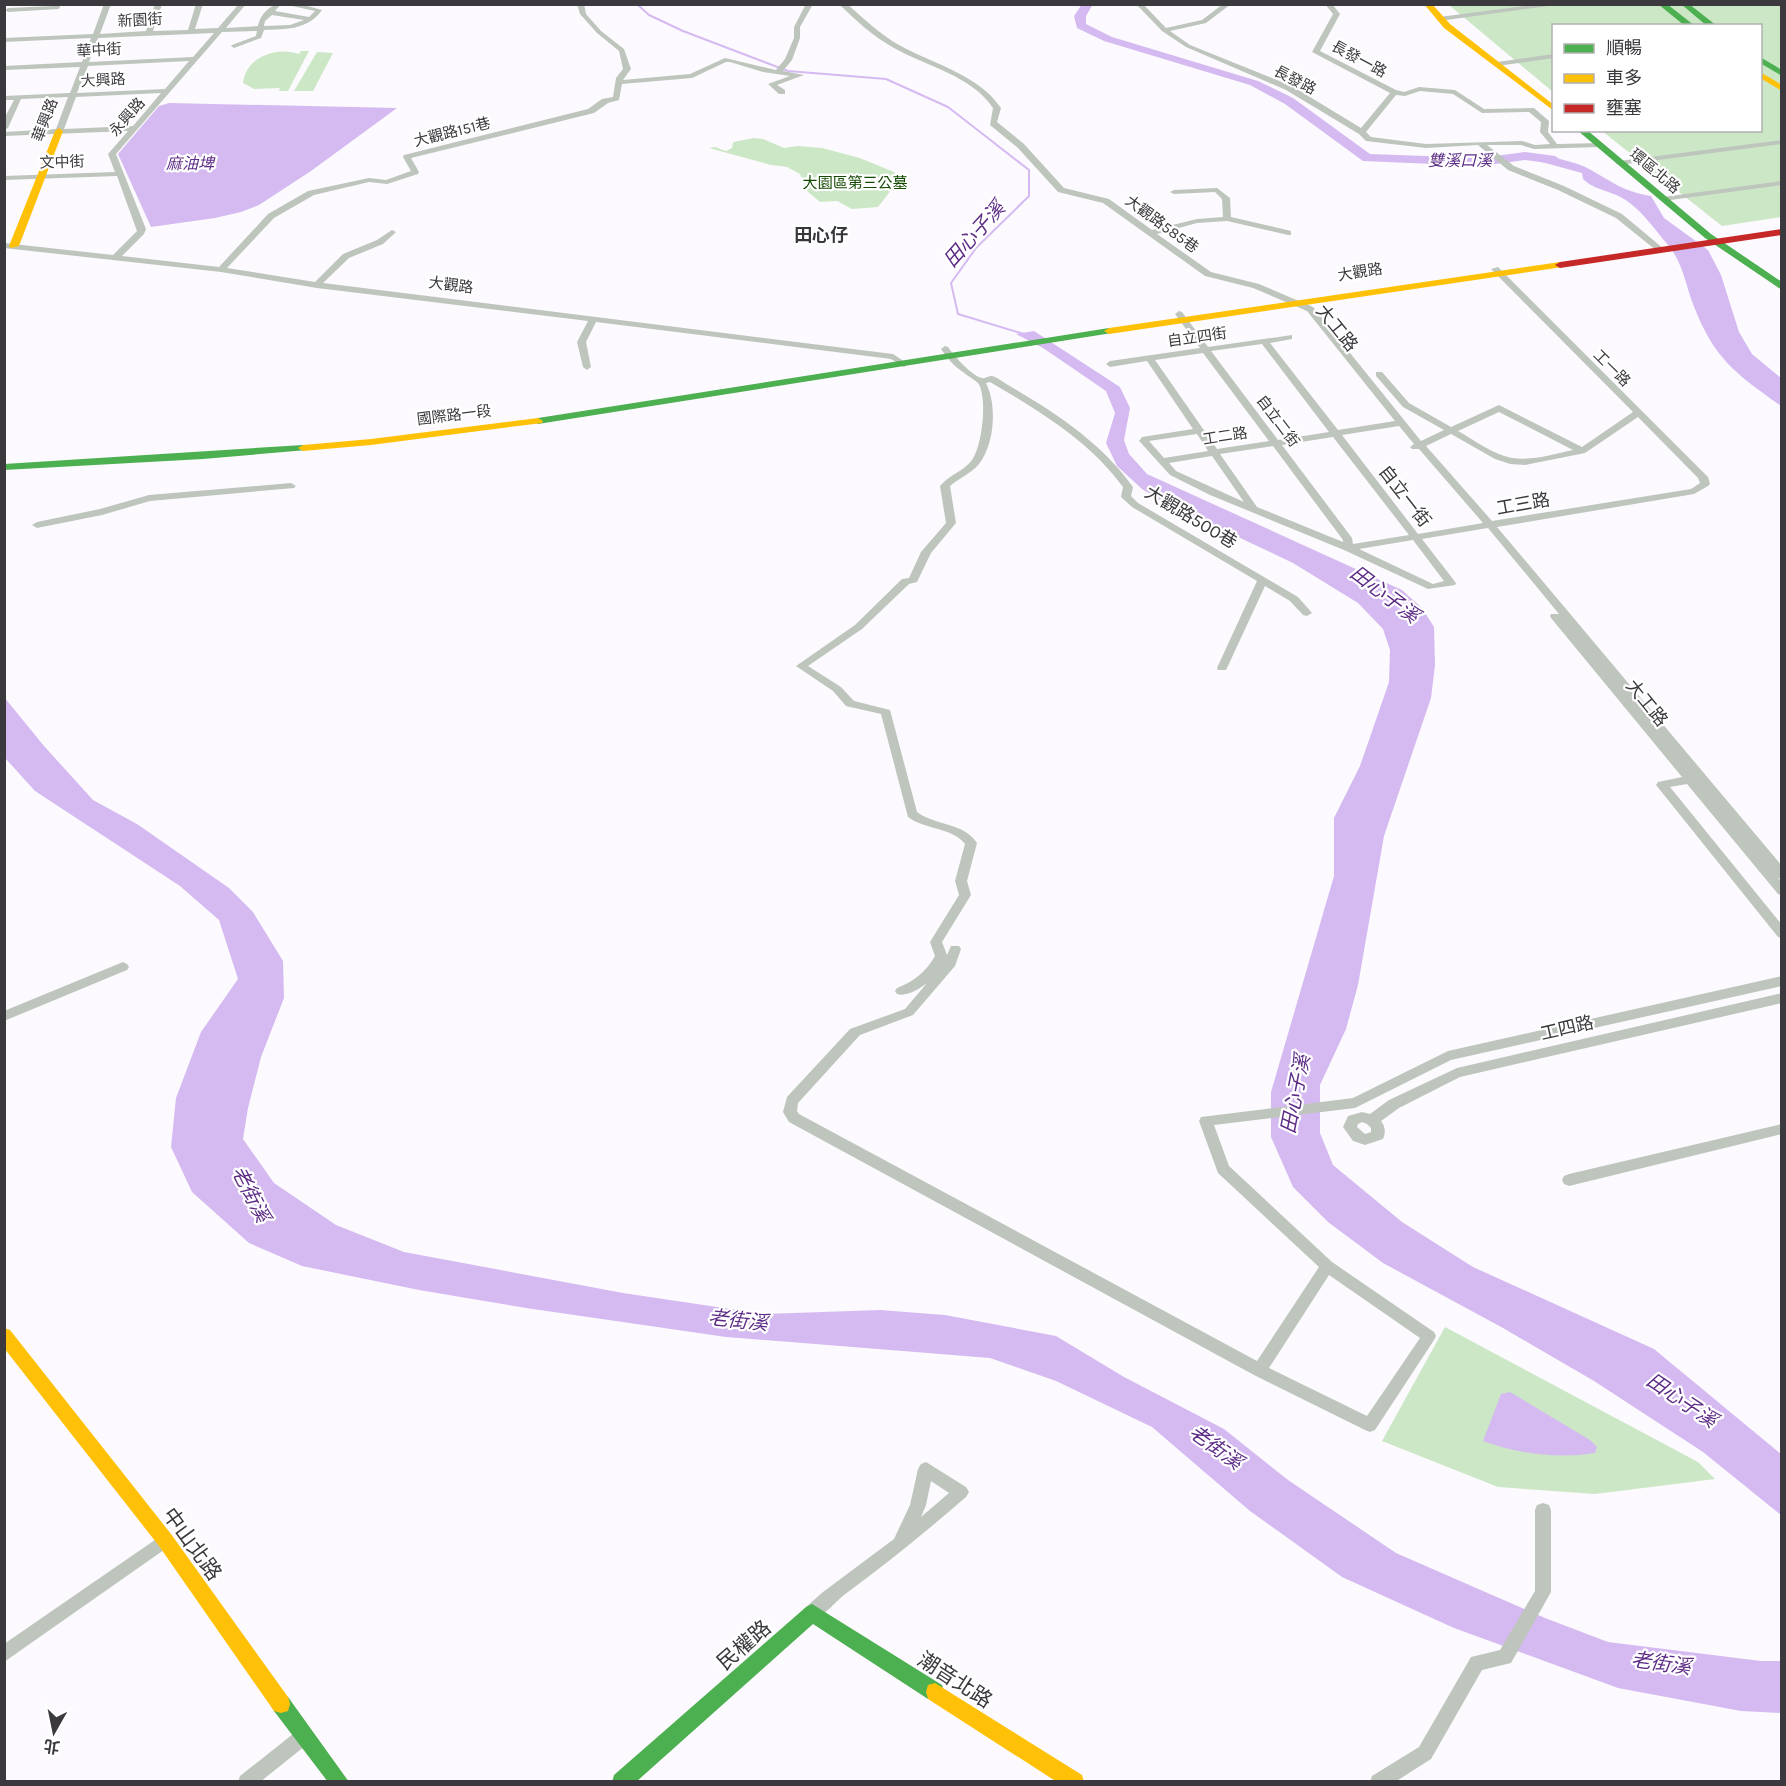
<svg xmlns="http://www.w3.org/2000/svg" width="1786" height="1786" font-family="Karla,'Noto Sans TC',sans-serif">
<rect width="100%" height="100%" fill="#fcfafe"/>
<!-- green -->
<g fill="#cce7c6">
<polygon points="1449,5 1781,5 1781,217 1722,226 1602,131 1760,130 1760,26 1554,26 1553,92"/>
<path d="M301 51H309L288 91H279L280 88 254 89 243 83C246 57 276 46 299 54Z"/>
<polygon points="317,52 333,53 313,91 294,91"/>
<polygon points="754,138 763,139 784,148 798,146 822,148 860,158 894,172 899,180 878,207 852,209 837,201 820,202 808,192 800,174 787,167 771,165 709,148 715,147 726,151 732,148 733,142"/>
<polygon points="1445,1327 1698,1462 1715,1479 1595,1494 1498,1487 1382,1441"/>
</g>
<!-- water -->
<g fill="#d5baf1">
<polygon points="169,103 397,108 311,171 259,205 241,212 215,218 151,227 118,154 159,106"/>
<path d="M1531 155C1551 157 1573 160 1591 170 1614 183 1625 192 1651 196L1664 218 1708 250 1721 275 1739 332 1752 354 1781 378V406C1735 373 1714 359 1693 304 1685 283 1683 263 1668 245 1656 231 1643 212 1627 201 1614 191 1595 191 1583 179L1582 173 1527 158Z"/>
<polygon points="1034,331 1120,387 1130,408 1124,440 1129,454 1147,474 1402,590 1422,608 1434,627 1435,665 1431,698 1384,836 1358,985 1346,1029 1320,1085 1320,1133 1333,1165 1402,1222 1473,1267 1654,1349 1781,1454 1781,1515 1703,1452 1594,1381 1503,1328 1383,1263 1328,1222 1293,1187 1271,1137 1271,1092 1334,876 1334,818 1360,766 1389,682 1390,650 1383,629 1358,603 1293,563 1160,500 1142,489 1117,466 1106,443 1115,413 1106,391 1043,348 1016,334"/>
<polygon points="4,697 44,746 93,800 137,824 229,888 253,912 283,961 284,998 261,1057 248,1108 243,1139 274,1183 336,1225 404,1252 623,1293 764,1314 880,1310 945,1315 1056,1336 1124,1377 1224,1429 1288,1480 1396,1553 1545,1618 1608,1642 1761,1661 1781,1661 1781,1713 1741,1711 1618,1688 1454,1628 1342,1577 1250,1511 1152,1427 1056,1381 990,1358 726,1337 526,1308 419,1290 302,1266 249,1243 192,1192 171,1147 176,1098 201,1032 238,979 219,920 180,886 35,791 5,758"/>
<path d="M1510 1392 1590 1440 1597 1447 1595 1453C1558 1459 1518 1454 1483 1441L1501 1394Z"/>
</g>
<g fill="none" stroke-linecap="round" stroke-linejoin="round">
<!-- stream -->
<polyline stroke="#d5baf1" stroke-width="2" points="637,4 649,15 683,31 788,71 886,79 948,107 1029,170 1029,196 976,248 951,283 958,314 1024,334"/>
<!-- river -->
<polygon fill="#d5baf1" fill-rule="evenodd" points="1082,4 1093,4 1086,16 1086,24 1112,37 1258,81 1293,98 1370,154 1480,158 1525,152 1555,156 1561,160 1555,164 1525,160 1480,166 1363,161 1285,104 1250,85 1104,41 1077,28 1074,16"/>
<!-- street -->
<g fill="#bec5bd" fill-rule="evenodd">
<polygon points="55,4 61,4 59,9 8,12 5,10 8,8 54,6"/>
<path d="M104 4H111L100 34 146 31 155 4H162L153 31 188 30 196 4H203L195 29 218 28 239 4H246L226 28 258 26C260 15 270 4 281 4L275 11 309 17 315 11 283 4H300L322 10C308 30 286 29 264 30L261 38 234 48 231 46 232 45 256 36 257 31 222 32 116 154 146 229 144 234 122 256 219 267 268 214 308 191 369 178 386 180 411 171 403 157 404 155 588 109 602 99 613 97 616 78 623 69 619 51 597 33 580 14 577 4H584L586 14 601 31 624 49 631 69 623 80 690 74 725 58 776 70 785 59 794 38V27L806 4H813L800 27V38L792 60 783 71 804 75 777 85 785 90V94H779L768 84 790 76 763 72 730 62H726L692 78 622 84 619 100 608 103 594 113 411 158 419 172 418 174 387 184 369 182 314 195 274 218 227 268 315 282 343 254 377 240 392 230 396 232 383 244 349 258 323 283 893 354 908 364 904 367 891 359 596 322 586 342 591 367 587 370 583 367 577 342 588 321 317 288 221 272 4 248V243L113 255 137 231 117 176 4 180V176L115 172 108 154 128 131 4 136V132L56 129 68 97 21 99 8 128 4 130V119L14 100H4V96L70 93 80 67 4 70V66L82 62 91 38 4 42V38L93 34ZM272 15 304 20 290 25 264 26 265 21ZM214 33 193 57 89 62 98 38ZM189 61 165 89 77 93 88 66ZM161 93 133 126 64 129 76 97Z"/>
<path d="M839 4H847C863 18 880 34 899 45 933 64 978 74 1001 108L997 122 1024 144 1064 188 1109 199 1152 230 1197 219 1223 217 1222 199 1215 192 1174 194 1170 192 1174 190 1217 188 1230 198 1231 217 1291 231V235H1288L1227 221 1197 223 1157 234 1211 272 1259 284 1313 307 1421 441 1444 430 1403 407 1376 376V372H1382L1409 403 1451 427 1499 405 1582 447 1633 412 1491 269 1498 267 1708 477 1710 484 1708 486 1694 494 1497 527 1782 866V879L1778 878 1782 882V895L1778 894 1687 784 1670 787 1782 925V938L1778 937 1656 785 1658 782 1682 777 1551 618 1550 616 1551 614H1559L1488 528 1422 539 1456 583 1455 585 1428 589 1344 550 1210 495 1170 475 1141 443 1139 441 1142 437 1193 429 1147 361 1110 367 1106 364 1110 361 1200 348 1175 314 1179 311 1182 312 1208 347 1292 335V339L1270 343 1338 430 1395 421 1307 311 1253 288 1205 276 1103 203 1058 192 1018 148 990 125 993 108C972 76 926 66 894 48 874 37 855 20 839 4ZM1262 344 1329 432 1278 440 1211 351ZM1203 353 1269 441 1217 449 1155 360ZM1499 412 1573 450C1554 454 1532 461 1512 458 1494 455 1474 440 1458 431ZM1638 417 1698 478 1700 483 1691 489 1492 521 1426 446 1451 434 1495 459 1510 464 1525 465 1585 453ZM1399 426 1414 444 1410 447 1412 449H1419L1483 523 1418 534 1342 435ZM1197 434 1208 451 1164 458 1149 441ZM1333 437 1409 535 1353 544 1352 538 1282 445ZM1273 446 1343 540V542L1257 507 1220 454ZM1212 456 1244 502 1176 471 1169 463ZM1413 540 1444 581 1433 584 1359 549Z"/>
<path d="M1136 4H1143L1166 28 1202 20 1223 4H1231L1206 23 1170 31 1190 45 1292 86 1361 128 1390 93 1312 52 1333 14 1325 4H1332L1340 14 1320 51 1396 90 1404 92 1419 87 1455 90 1484 109 1534 108 1549 121 1548 132 1557 144 1602 143 1603 145 1599 147 1534 149 1521 145H1487L1514 166 1564 186 1622 214 1664 249 1657 251 1616 218 1558 190 1508 170 1478 145 1426 148 1366 141 1359 134 1286 90 1186 47 1162 31ZM1420 91 1453 94 1482 113 1529 112 1541 122 1540 132 1550 144 1535 145 1522 141 1426 144 1371 137 1366 132 1396 95 1405 96Z"/>
<polygon points="1540,4 1563,4 1439,21 1436,19 1439,17"/>
<polygon points="1554,54 1554,58 1497,66 1493,64 1497,62"/>
<polygon points="1782,140 1782,144 1619,165 1615,163 1619,161"/>
<polygon points="1782,181 1782,185 1663,201 1659,199 1663,197"/>
<path d="M945 346 948 347C954 356 972 376 982 378 985 379 988 376 992 376 997 377 1003 382 1008 385 1055 412 1102 443 1133 487L1131 496 1138 503 1298 597 1312 613 1307 616 1303 615 1290 601 1265 586 1227 668 1226 670H1218L1217 668 1257 581 1132 507 1121 497 1123 487C1090 441 1038 410 990 382L986 383C997 404 995 444 979 464 972 473 959 478 950 486L956 523 931 553 917 582 909 584 862 629 808 666 841 687 854 701 890 710 917 812C936 826 963 822 977 843L967 881 971 895 942 942 947 955 951 946H959L961 949 955 966 913 1015 860 1035 798 1103 797 1111 799 1114 1257 1361 1319 1267 1218 1173 1199 1121 1201 1117 1353 1098 1448 1051 1782 976V986L1451 1060 1355 1108 1214 1125 1229 1166 1332 1262 1434 1332 1436 1336 1434 1340 1375 1430 1370 1432 1365 1430 1254 1375 789 1122 783 1112 787 1097 850 1029 905 1009 927 983C919 989 907 997 897 994L895 991 897 988C913 982 926 972 935 956L930 942 959 895 955 881 965 844C952 827 925 830 908 817L881 714 846 706 833 691 796 666 855 625 902 579 909 578 921 552 946 523 940 486C949 475 964 471 972 460 982 447 988 397 978 383 974 379 967 376 963 372 954 366 947 358 941 349ZM1329 1275 1420 1338 1367 1416 1269 1368Z"/>
<polygon points="291,483 296,486 294,488 150,501 102,515 37,528 32,525 37,522 100,509 149,495"/>
<polygon points="123,962 127,964 129,967 127,970 4,1021 4,1011"/>
<path d="M1782 993V1003L1460 1077 1399 1108 1381 1121C1385 1126 1386 1132 1383 1139L1365 1145 1353 1141 1343 1127 1348 1116 1362 1112 1370 1114 1389 1100 1457 1068ZM1362 1122 1367 1124 1371 1128V1132L1365 1134 1357 1127 1358 1124Z"/>
<polygon points="1782,1124 1782,1134 1569,1186 1564,1184 1562,1180 1564,1176 1569,1174"/>
<path d="M926 1462 966 1487 969 1492 966 1497C927 1531 886 1564 844 1595 834 1603 824 1616 812 1621L806 1619 804 1613 806 1607 823 1592 894 1539 910 1505 918 1469 921 1464ZM931 1481 949 1493 921 1517 926 1505Z"/>
<polygon points="1543,1503 1549,1505 1551,1510 1551,1592 1511,1663 1482,1670 1431,1759 1395,1782 1370,1782 1372,1776 1419,1747 1471,1657 1500,1650 1535,1591 1535,1510 1537,1505"/>
<polygon points="165,1533 171,1535 173,1540 171,1545 4,1662 4,1644"/>
<polygon points="304,1728 310,1730 312,1736 310,1742 260,1782 238,1782 240,1776 298,1730"/>
</g>
<!-- fast -->
<g fill="#4caf50" fill-rule="evenodd">
<polygon points="1658,4 1667,4 1695,26 1685,26"/>
<polygon points="1681,4 1689,4 1717,26 1707,26"/>
<polygon points="1760,57 1782,70 1782,76 1760,63"/>
<polygon points="1577,130 1587,130 1711,234 1782,282 1782,290 1705,238"/>
<polygon points="1109,328 1114,331 1112,333 538,424 533,421 538,418"/>
<polygon points="303,445 307,446 307,450 203,459 4,470 4,464"/>
<polygon points="812,1604 942,1685 944,1692 942,1699 935,1701 928,1699 813,1624 636,1782 612,1782 614,1775 806,1607"/>
<polygon points="281,1695 288,1697 349,1782 328,1782 274,1711 272,1704 274,1697"/>
</g>
<!-- slow -->
<g fill="#ffc107" fill-rule="evenodd">
<polygon points="1424,4 1432,4 1450,24 1554,105 1554,111 1444,28"/>
<polygon points="1760,72 1782,85 1782,91 1760,78"/>
<polygon points="59,128 63,131 19,246 11,248 9,246 55,131"/>
<polygon points="1560,262 1565,265 1563,267 1109,334 1104,331 1109,328"/>
<polygon points="538,418 543,421 542,423 371,445 303,451 298,448 303,445 371,439"/>
<polygon points="4,1328 10,1330 171,1534 288,1697 290,1704 288,1711 281,1713 274,1711 159,1546 4,1348"/>
<polygon points="935,1683 1082,1775 1084,1782 1057,1782 928,1699 926,1692 928,1685"/>
</g>
<!-- jam -->
<polygon fill="#c62828" fill-rule="evenodd" points="1782,229 1782,235 1560,268 1555,265 1560,262"/>
</g>
<g text-anchor="middle" stroke-width="4.5" stroke-linejoin="round" paint-order="stroke">
<!-- far-street labels -->
<g font-size="15" fill="#3b393d" stroke="#fff">
<text transform="translate(140 20) rotate(-3)" y="5">新園街</text>
<text transform="translate(99 50) rotate(-3)" y="5">華中街</text>
<text transform="translate(1359 59) rotate(28)" y="5">長發一路</text>
<text transform="translate(103 80) rotate(-3)" y="5">大興路</text>
<text transform="translate(1295 80) rotate(27)" y="5">長發路</text>
<text transform="translate(127 117) rotate(-49)" y="5">永興路</text>
<text transform="translate(45 120) rotate(-69)" y="5">華興路</text>
<text transform="translate(452 132) rotate(-14)" y="5">大觀路151巷</text>
<text transform="translate(62 162) rotate(-2)" y="5">文中街</text>
<text transform="translate(1655 171) rotate(40)" y="5">環區北路</text>
<text transform="translate(1162 224) rotate(36)" y="5">大觀路585巷</text>
<text transform="translate(1360 272) rotate(-9)" y="5">大觀路</text>
<text transform="translate(451 285) rotate(7)" y="5">大觀路</text>
<text transform="translate(1197 337) rotate(-8)" y="5">自立四街</text>
<text transform="translate(1612 368) rotate(45)" y="5">工一路</text>
<text transform="translate(454 415) rotate(-7)" y="5">國際路一段</text>
<text transform="translate(1278 421) rotate(53)" y="5">自立二街</text>
<text transform="translate(1225 436) rotate(-9)" y="5">工二路</text>
</g>
<!-- far-park labels -->
<g font-size="15" fill="#134900" stroke="#fff">
<text x="855" y="188">大園區第三公墓</text>
</g>
<!-- far-water labels -->
<g font-size="16" font-style="italic" fill="#5d2d86" stroke="#fff">
<text x="1460" y="166">雙溪口溪</text>
<text x="190" y="169">麻油埤</text>
</g>
<!-- far-quarter labels -->
<g font-size="18" font-weight="bold" fill="#38353d" stroke="#fff">
<text x="821" y="241">田心仔</text>
</g>
<!-- street labels -->
<g font-size="18" fill="#3b393d" stroke="#fff">
<text transform="translate(1337 328) rotate(51)" y="6">大工路</text>
<text transform="translate(1405 496) rotate(52)" y="6">自立一街</text>
<text transform="translate(1523 504) rotate(-10)" y="6">工三路</text>
<text transform="translate(1191 517) rotate(31)" y="6">大觀路500巷</text>
<text transform="translate(1647 703) rotate(51)" y="6">大工路</text>
<text transform="translate(1567 1028) rotate(-13)" y="6">工四路</text>
</g>
<!-- water labels -->
<g font-size="20" font-style="italic" fill="#5d2d86" stroke="#fff">
<text transform="translate(974 234) rotate(-48)" y="7">田心子溪</text>
<text transform="translate(1385 594) rotate(37)" y="7">田心子溪</text>
<text transform="translate(1295 1094) rotate(-79)" y="7">田心子溪</text>
<text transform="translate(251 1194) rotate(63)" y="7">老街溪</text>
<text transform="translate(738 1320) rotate(6)" y="7">老街溪</text>
<text transform="translate(1682 1400) rotate(34)" y="7">田心子溪</text>
<text transform="translate(1216 1447) rotate(36)" y="7">老街溪</text>
<text transform="translate(1661 1663) rotate(8)" y="7">老街溪</text>
</g>
<!-- near-street labels -->
<g font-size="21" fill="#3b393d" stroke="#fff">
<text transform="translate(192 1544) rotate(54)" y="7">中山北路</text>
<text transform="translate(744 1645) rotate(-41)" y="7">民權路</text>
<text transform="translate(955 1680) rotate(33)" y="7">潮音北路</text>
</g>
</g>
<!-- border -->
<rect width="1786" height="1786" fill="none" stroke="#3b393d" stroke-width="12"/>
<!-- legend -->
<rect x="1552" y="24" width="210" height="108" fill="#ffffff" stroke="#b1b0b1" stroke-width="1.5"/>
<rect x="1564" y="44" width="30" height="9" fill="#4caf50" stroke="#b1b0b1" stroke-width="1.5"/>
<text x="1606" y="54" font-size="18" fill="#3b393d">順暢</text>
<rect x="1564" y="74" width="30" height="9" fill="#ffc107" stroke="#b1b0b1" stroke-width="1.5"/>
<text x="1606" y="84" font-size="18" fill="#3b393d">車多</text>
<rect x="1564" y="104" width="30" height="9" fill="#c62828" stroke="#b1b0b1" stroke-width="1.5"/>
<text x="1606" y="114" font-size="18" fill="#3b393d">壅塞</text>
<!-- north arrow -->
<g transform="translate(54 1732) rotate(189)" stroke="#ffffff" stroke-width="4.5" paint-order="stroke">
<path d="M0-4.5L10 22L0 15L-10 22Z" fill="#3b393d"/>
<text y="-9" font-size="16" font-weight="bold" text-anchor="middle" fill="#3b393d">北</text>
</g>
</svg>
